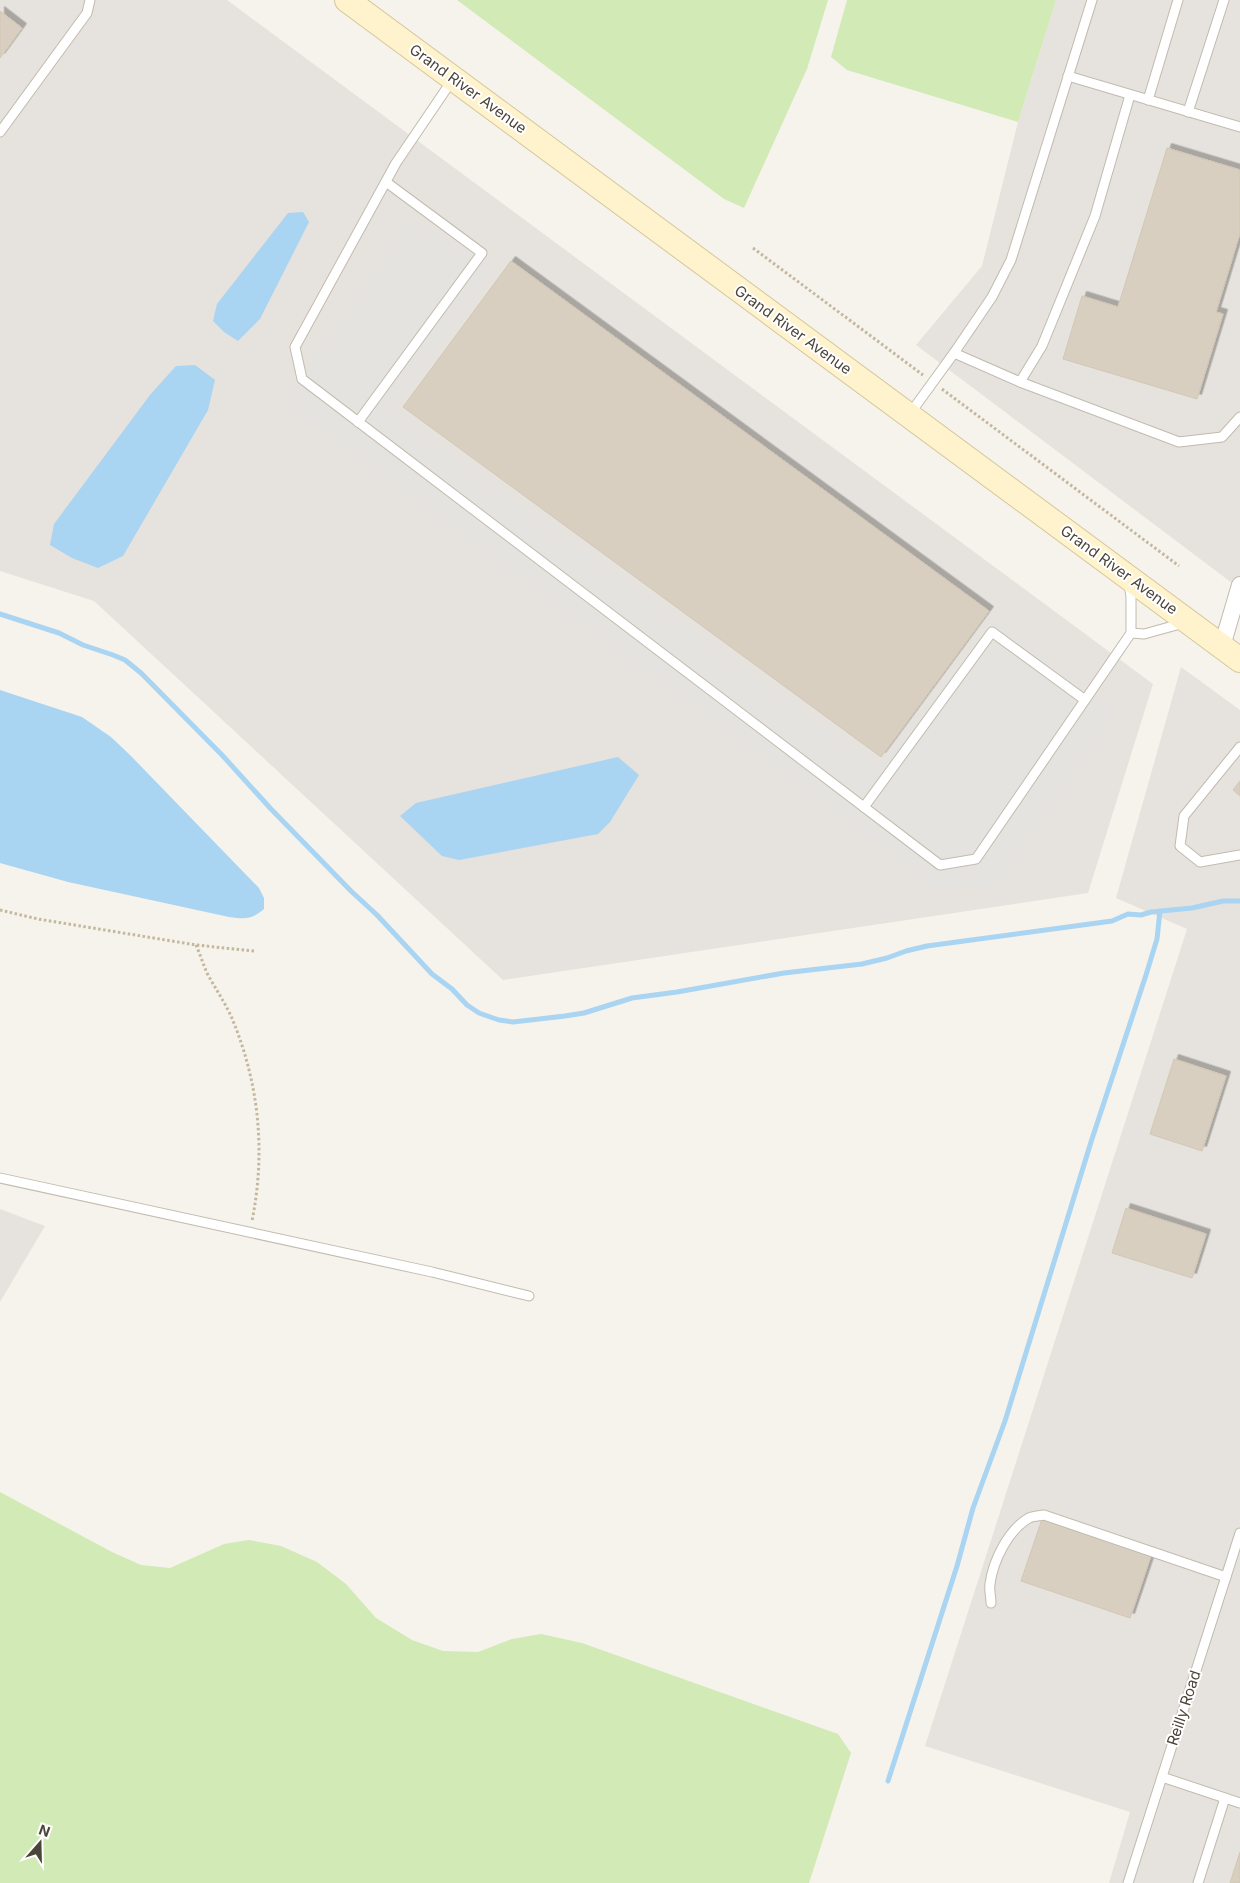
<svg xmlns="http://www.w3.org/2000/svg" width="1240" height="1883" font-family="Inter,sans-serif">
<defs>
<filter id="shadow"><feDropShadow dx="4.5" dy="-4.5" stdDeviation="0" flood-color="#0004"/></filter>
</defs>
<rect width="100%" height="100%" fill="#f6f3ec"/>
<!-- industrial -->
<g fill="#e6e2dd">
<polygon points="0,0 227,0 1153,684 1088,893 503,980 94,601 0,571"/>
<polygon points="1056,0 1240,0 1240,589 916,345 982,266 1018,122"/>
<polygon points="1181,667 1240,710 1240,1883 1109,1883 1130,1812 925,1746 1187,929 1116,898"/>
<polygon points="0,1209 45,1226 0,1302"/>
</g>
<!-- green -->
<g fill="#d2eab5">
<polygon points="457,0 828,0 807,69 744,208 724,199"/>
<polygon points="847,0 1056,0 1018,122 847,70 831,57"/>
<polygon points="0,1492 112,1552 141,1565 170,1568 224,1544 249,1540 281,1546 317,1562 346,1584 376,1618 412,1640 443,1651 478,1652 512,1639 541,1634 582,1643 838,1734 851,1753 809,1883 0,1883"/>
</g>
<!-- parking -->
<polygon fill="#e5e3e0" points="409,218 493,268 392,411 878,767 997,618 1116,712 994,892 972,884 937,889 284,404"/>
<!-- water -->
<g fill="#a9d4f2">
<polygon points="303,212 309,222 260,319 238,341 224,332 213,321 217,304 288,213"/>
<polygon points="195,365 215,380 208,410 123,556 98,568 72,558 50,545 54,524 150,395 176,366"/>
<path d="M0 690 82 717 111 737 130 755 259 888 264 898V909C251 920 245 919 229 917L68 882 0 863Z"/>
<polygon points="618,757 639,775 610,822 598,834 459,860 442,856 400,816 416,803"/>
</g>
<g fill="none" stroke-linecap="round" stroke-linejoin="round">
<!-- stream -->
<g stroke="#a9d4f2" stroke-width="5">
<polyline points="0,614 59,633 83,645 113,655 125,660 141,673 222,755 271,809 351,891 377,915 432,974 452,989 467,1005 479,1013 499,1020 513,1022 565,1016 584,1013 632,998 677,992 784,973 862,964 887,958 906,951 927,946 1112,921 1128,914 1141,915 1151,912 1192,908 1223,901 1240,901"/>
<polyline points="888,1781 957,1566 973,1508 1005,1421 1091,1142 1146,975 1157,939 1160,911"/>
</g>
</g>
<!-- building -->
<g fill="#d8cfc1" stroke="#d3c7b4" filter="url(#shadow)">
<polygon points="0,11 22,28 0,58"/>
<polygon points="1167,148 1240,170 1240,233 1216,312 1223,314 1197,399 1063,359 1082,296 1118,307"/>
<polygon points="511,261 989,611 881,757 403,407"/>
<polygon points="1240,781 1240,796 1233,790"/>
<polygon points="1174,1059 1226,1076 1202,1151 1150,1134"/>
<polygon points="1126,1208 1206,1234 1192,1278 1112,1253"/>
<polygon points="1042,1519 1151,1556 1130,1618 1021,1581"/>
<polygon points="1240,1852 1240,1883 1230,1883"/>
</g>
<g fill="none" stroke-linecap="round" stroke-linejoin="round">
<!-- service casing -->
<g stroke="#c2bbae" stroke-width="11">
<g id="service">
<polyline points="1068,76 1240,127"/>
<polyline points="453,79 396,163 295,347 302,379 940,865 976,859 1131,633 1131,597 1129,583"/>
<polyline points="1148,100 1178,0"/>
<polyline points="1188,112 1224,0"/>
<polyline points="0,132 87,13 90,0"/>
<polyline points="954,353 1020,382 1179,442 1222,437 1240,417"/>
<polyline points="1020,382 1042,346 1095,216 1130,95"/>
<polyline points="909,415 954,353 992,297 1011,260 1092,0"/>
<polyline points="358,422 482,253 386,182"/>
<polyline points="1131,633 1144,634 1184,623"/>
<polyline points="1240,747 1184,816 1180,846 1200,862 1240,855"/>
<polyline points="864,807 992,632 1085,700"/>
<polyline points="0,1178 432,1272 529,1296"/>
<path d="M991 1603C991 1597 989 1590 990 1584 993 1561 1008 1530 1029 1518 1033 1516 1039 1516 1044 1515L1226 1577"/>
<polyline points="1162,1777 1240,1803"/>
<polyline points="1128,1883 1240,1533"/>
<polyline points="1198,1883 1225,1798"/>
</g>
</g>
<!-- minor casing -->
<g stroke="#c2bbae" stroke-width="18">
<polyline id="minor" points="1222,646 1240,585"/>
</g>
<!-- secondary casing -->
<g stroke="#d6c79b" stroke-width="26">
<polyline id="secondary" points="347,0 1240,660"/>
</g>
<!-- path -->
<g stroke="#c4b79f" stroke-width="3" stroke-dasharray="2.5 2.5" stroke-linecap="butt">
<polyline points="753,248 923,375"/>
<polyline points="942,389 1179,566"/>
<polyline points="0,910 38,919 196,945 254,951"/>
<path d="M196 945C200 954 203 964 207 973 215 988 224 1001 231 1016 259 1082 266 1151 252 1221"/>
</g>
<!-- service -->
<use href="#service" stroke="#fff" stroke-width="9"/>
<!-- minor -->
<use href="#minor" stroke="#fff" stroke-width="16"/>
<!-- secondary -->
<use href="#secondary" stroke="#fff3cd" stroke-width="24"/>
</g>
<g text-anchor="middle" stroke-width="4" stroke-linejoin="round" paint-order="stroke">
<!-- street labels -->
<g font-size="15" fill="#4b4439" stroke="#fff">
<text transform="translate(468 89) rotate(36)" y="5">Grand River Avenue</text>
<text transform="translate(793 330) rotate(36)" y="5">Grand River Avenue</text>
<text transform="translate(1119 570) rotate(36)" y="5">Grand River Avenue</text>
<text transform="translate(1184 1708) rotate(-72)" y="5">Reilly Road</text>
</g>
</g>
<!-- north arrow -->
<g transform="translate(40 1843) rotate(20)" stroke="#ffffff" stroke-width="4" paint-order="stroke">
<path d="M0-4L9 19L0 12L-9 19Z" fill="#4b4439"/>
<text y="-8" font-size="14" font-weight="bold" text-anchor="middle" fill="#4b4439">N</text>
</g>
</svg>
